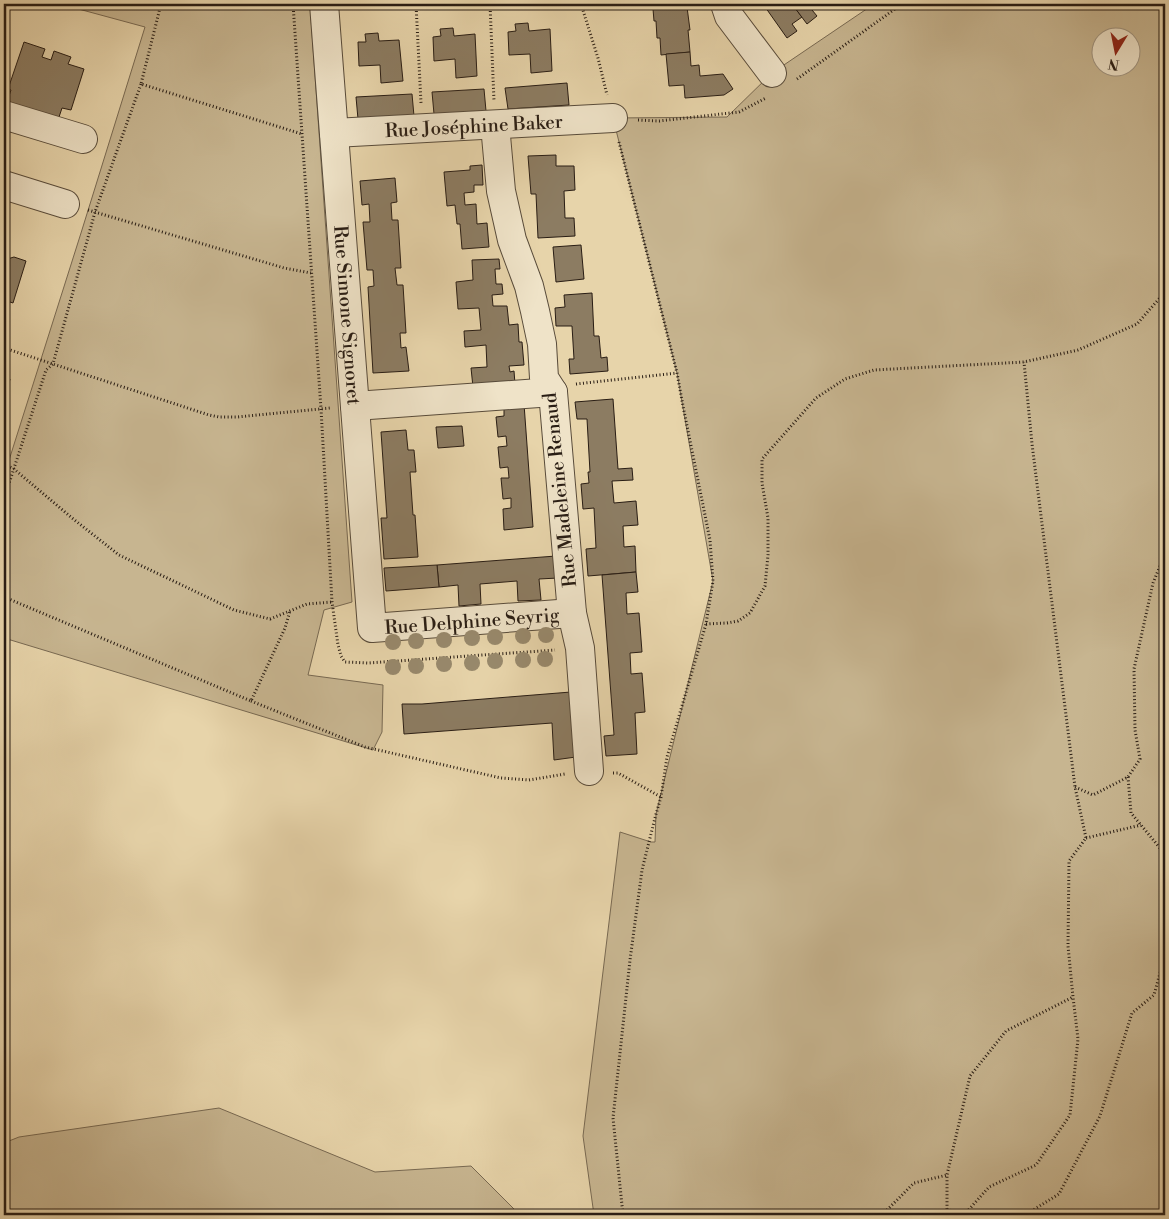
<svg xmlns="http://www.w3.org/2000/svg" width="1169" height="1219" font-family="'Libre Bodoni',serif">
<rect width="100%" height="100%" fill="#e7d4aa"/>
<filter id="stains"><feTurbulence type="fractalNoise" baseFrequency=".004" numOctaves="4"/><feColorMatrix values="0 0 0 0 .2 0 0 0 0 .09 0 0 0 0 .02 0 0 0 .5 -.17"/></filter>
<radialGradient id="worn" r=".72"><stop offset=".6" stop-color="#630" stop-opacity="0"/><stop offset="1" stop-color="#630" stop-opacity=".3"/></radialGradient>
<!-- green -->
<g fill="#c7b590" stroke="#786952" fill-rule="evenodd">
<polygon points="60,4 310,4 352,602 324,610 308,675 383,685 382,732 373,750 4,638 4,476 81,233 145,27"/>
<path d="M874 4H1165V1215H594L583 1136 620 832 651 842H655L656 814 713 581 677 373 613 118 727 117 772 73ZM1102 38H1132V68H1102Z"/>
<polygon points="219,1108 375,1172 471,1166 520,1215 4,1215 4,1143 19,1137"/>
</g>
<!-- building -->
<g fill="#8c7c62" stroke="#291d14">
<polygon points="763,4 792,4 802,17 792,24 797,31 787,38"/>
<polygon points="792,4 820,4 812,10 817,16 807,24"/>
<polygon points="687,7 690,30 688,30 690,52 661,55 660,38 657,38 656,21 654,21 653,9"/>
<polygon points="528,23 529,31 550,29 552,71 531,73 530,54 509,55 508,32 516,31 515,24"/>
<polygon points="453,28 454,36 475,34 477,76 456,78 455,59 434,61 433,37 441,36 440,29"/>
<polygon points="378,33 379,41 399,40 403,81 381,83 380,65 359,66 358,42 366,42 365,34"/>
<polygon points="24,42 45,49 42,57 51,60 54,51 71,57 68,64 84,69 71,110 62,108 58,120 7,102 11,90 8,89"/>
<polygon points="690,52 691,66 699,65 700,76 723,74 733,89 724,95 685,98 684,85 669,86 666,54"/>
<polygon points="567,83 569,105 508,109 505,88"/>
<polygon points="484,89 486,111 434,114 432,92"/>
<polygon points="412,94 414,116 358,119 356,97"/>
<polygon points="556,155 556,166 574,166 575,190 564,191 565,218 574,218 575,236 538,238 536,194 531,194 528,156"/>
<polygon points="482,165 483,185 474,185 474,192 464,193 465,205 476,204 477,224 487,223 489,247 462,249 460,224 457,224 455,205 447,206 444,172 470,170 470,166"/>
<polygon points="395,178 397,202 391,203 392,220 398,220 401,268 395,268 397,285 403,285 406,333 400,333 401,348 406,347 409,371 373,373 368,287 374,286 373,270 367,270 363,222 370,222 369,204 362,205 360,181"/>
<polygon points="581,245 584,279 556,282 553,247"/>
<polygon points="14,257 26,261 13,303 4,300 4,260"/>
<polygon points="499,259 500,269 495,269 496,284 502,284 503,294 492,295 493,306 507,306 509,325 518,324 519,342 522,342 524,365 509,366 510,372 514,371 515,384 473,387 471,368 487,367 486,345 465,347 464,331 481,330 479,308 458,309 456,282 473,280 472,260"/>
<polygon points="592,293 594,336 599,336 601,358 607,357 608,371 570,374 569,359 574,359 572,326 556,326 555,308 565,307 564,295"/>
<polygon points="4,376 10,379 4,404"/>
<polygon points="613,399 618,469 632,468 633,480 612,481 614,503 636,501 638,525 623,526 624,547 635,546 636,572 588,576 586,549 596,548 594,508 583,509 581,484 589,483 588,472 590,472 587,419 577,419 575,402"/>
<polygon points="524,404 533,527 504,530 503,509 511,508 511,498 503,499 501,478 509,478 508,467 500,468 498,447 507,446 506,436 498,437 496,417 504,416 504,406"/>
<polygon points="462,426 464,446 438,448 436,427"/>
<polygon points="406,430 408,450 414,450 416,472 410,472 413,515 415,515 418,557 384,559 381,518 387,518 381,432"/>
<polygon points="556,556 558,578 539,579 541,600 518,601 517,581 480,584 481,604 459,606 458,585 439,587 437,565"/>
<polygon points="437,565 439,587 386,591 384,568"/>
<polygon points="636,572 638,592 626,593 627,614 639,613 642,652 630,653 631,674 642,673 645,712 635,713 637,754 606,756 604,736 614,735 602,575"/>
<polygon points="571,692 576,757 554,760 552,723 404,734 402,704 422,704"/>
</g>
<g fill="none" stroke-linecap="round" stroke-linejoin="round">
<!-- minor casing -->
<g stroke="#584b3a" stroke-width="30">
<g id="minor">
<path id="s1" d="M324 4 372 628 572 613"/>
<polyline points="725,4 729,16 772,73"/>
<polyline points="4,115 83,139"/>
<polyline points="495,125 501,191 512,240 529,286 535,311 542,344 544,378 553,392 572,613 580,648 589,771"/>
<path id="s2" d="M334 133 613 118"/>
<polyline points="4,185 65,204"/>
<polyline points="355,406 553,392"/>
</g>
</g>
<!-- path -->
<g stroke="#291d14" stroke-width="3" stroke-dasharray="1 2.5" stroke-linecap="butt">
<polyline points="161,4 141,84 302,134"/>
<polyline points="293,4 321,409 332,602 338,645 341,656 345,662 368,663 555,650"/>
<polyline points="416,4 421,103"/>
<polyline points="490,4 494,101"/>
<polyline points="581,4 598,58 607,95"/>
<polyline points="797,79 902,4"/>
<polyline points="638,120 659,121 739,112 766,98"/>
<polyline points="619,142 677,373 683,406 710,540 713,581 706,624 667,757 661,797 656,814 642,870 630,960 613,1118 623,1215"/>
<polyline points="88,210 284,268 311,273"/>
<polyline points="4,348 209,415 219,417 237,417 330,408"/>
<polyline points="576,384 677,373"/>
<polyline points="4,464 14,469 72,518 119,555 234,610 270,619 307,604 332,602"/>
<polyline points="4,499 46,370 53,364 95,212 141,84"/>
<polyline points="4,597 251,701 285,628 290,611"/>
<polyline points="706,624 727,623 738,621 750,613 765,586 768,555 768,518 762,483 762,459 816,398 845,379 874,370 1024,362 1078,350 1137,324 1165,292"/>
<polyline points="251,701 365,747 501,778 529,780 565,774"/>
<polyline points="613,773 618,773 661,797"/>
<polyline points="1128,777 1131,813 1160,848 1165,849"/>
<polyline points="1075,787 1093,795 1128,777 1140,759 1135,730 1134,669 1153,583 1165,554"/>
<polyline points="1086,838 1141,825"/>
<polyline points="882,1215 914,1183 947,1175"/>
<polyline points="960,1215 947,1209 947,1175 970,1076 1006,1031 1073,997 1068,946 1069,861 1086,838 1075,787 1032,444 1024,362"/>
<polyline points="964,1215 989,1187 1036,1165 1070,1115 1078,1039 1073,997"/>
<polyline points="1025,1215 1059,1194 1100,1116 1132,1013 1154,995 1165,955"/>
</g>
<!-- minor -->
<use href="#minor" stroke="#efe3c8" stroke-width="28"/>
</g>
<!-- trees -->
<g fill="#98896c">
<circle cx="546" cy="635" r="8"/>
<circle cx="523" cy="636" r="8"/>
<circle cx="495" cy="637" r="8"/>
<circle cx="472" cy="638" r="8"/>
<circle cx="444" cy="640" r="8"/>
<circle cx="416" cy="641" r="8"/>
<circle cx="393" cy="642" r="8"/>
<circle cx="545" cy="659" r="8"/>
<circle cx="523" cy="660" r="8"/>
<circle cx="495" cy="661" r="8"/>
<circle cx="472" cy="663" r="8"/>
<circle cx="444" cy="664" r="8"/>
<circle cx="416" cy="666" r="8"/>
<circle cx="393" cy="667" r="8"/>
</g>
<g text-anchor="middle" stroke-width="5" stroke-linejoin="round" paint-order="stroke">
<!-- street labels -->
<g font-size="19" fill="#291d14" stroke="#efe3c8">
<text dy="7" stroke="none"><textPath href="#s2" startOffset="140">Rue Joséphine Baker</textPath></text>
<text dy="7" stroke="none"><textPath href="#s1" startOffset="312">Rue Simone Signoret</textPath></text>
<text transform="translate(559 490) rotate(-96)" y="7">Rue Madeleine Renaud</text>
<text dy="7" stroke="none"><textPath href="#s1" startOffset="726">Rue Delphine Seyrig</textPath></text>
</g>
</g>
<!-- margin -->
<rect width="1169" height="1219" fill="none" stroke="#e7d4aa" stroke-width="20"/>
<rect x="5" y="5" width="1159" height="1209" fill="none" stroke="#291d14" stroke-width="2.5"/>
<rect x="10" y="10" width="1149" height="1199" fill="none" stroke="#291d14"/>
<!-- north arrow -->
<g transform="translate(1116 52) rotate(190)"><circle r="24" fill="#efe3c8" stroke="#a09480"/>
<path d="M0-4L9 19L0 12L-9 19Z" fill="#8f2418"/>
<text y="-8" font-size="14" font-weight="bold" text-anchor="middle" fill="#291d14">N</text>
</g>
<rect width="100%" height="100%" filter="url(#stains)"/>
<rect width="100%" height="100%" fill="url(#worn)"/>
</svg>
